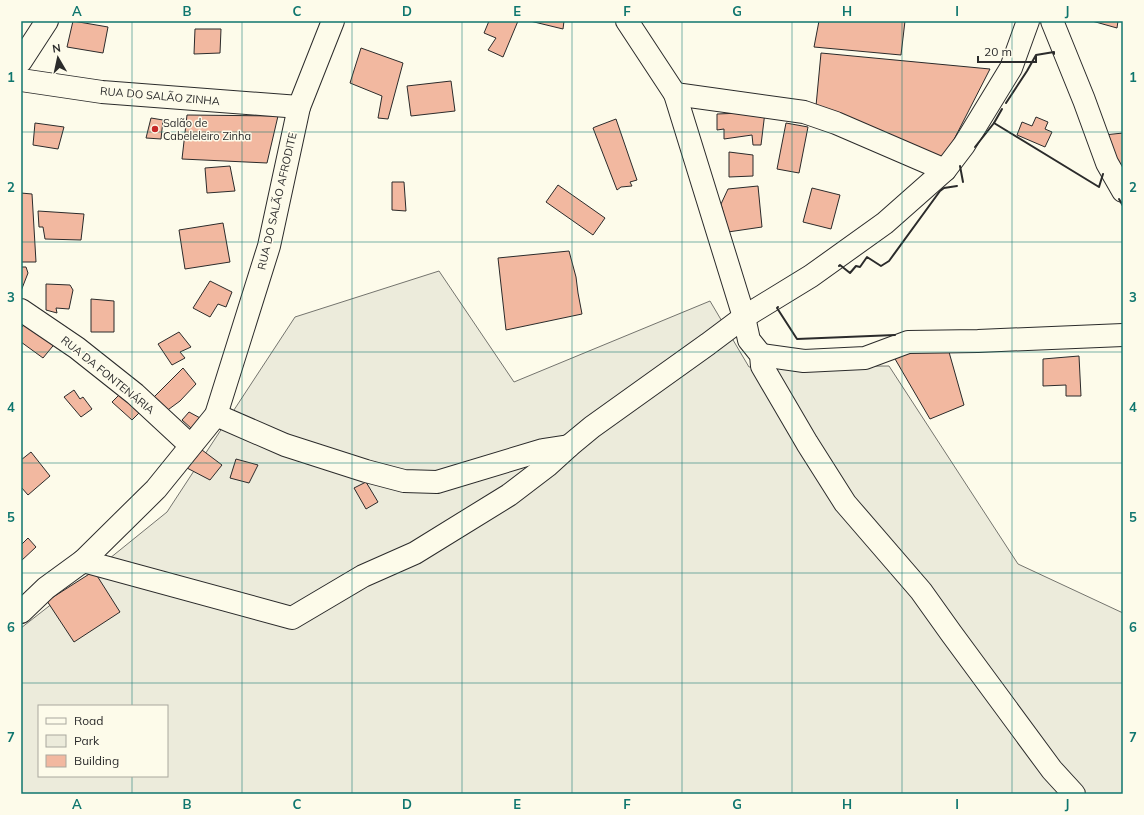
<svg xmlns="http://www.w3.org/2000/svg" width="1144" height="815" font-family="Mulish,sans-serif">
<rect width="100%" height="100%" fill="#fdfbea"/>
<!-- green -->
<path fill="#ecebdb" stroke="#74746e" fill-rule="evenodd" d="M439 271 514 382 710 301 749 367 889 366 1018 564 1123 613V794H21V628L94 571 167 512 295 317ZM39 706H167V776H39Z"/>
<!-- building -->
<g fill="#f2b8a0" stroke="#2b2b2b">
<polygon points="73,21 108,27 103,53 67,47"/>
<polygon points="489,21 518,21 503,57 488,50 496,38 484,33"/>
<polygon points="530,21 564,21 563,29"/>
<polygon points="819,21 905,21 901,55 814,47"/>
<polygon points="1092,21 1118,21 1117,28"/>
<polygon points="195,29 221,29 220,53 194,54"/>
<polygon points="361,48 403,63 388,119 378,118 382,96 350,83"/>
<polygon points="821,53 990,69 944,159 816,106"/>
<polygon points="451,81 455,111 411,116 407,86"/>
<polygon points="765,112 761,145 753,145 752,135 724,139 724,129 717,130 717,114"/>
<polygon points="187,115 278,116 267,163 182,159"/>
<polygon points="1036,117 1048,122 1045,129 1052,132 1045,147 1017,135 1022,122 1032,126"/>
<polygon points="151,118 163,120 161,139 146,138"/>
<polygon points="616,119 637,180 630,182 632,186 621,187 617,190 593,128 595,127"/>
<polygon points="35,123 64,127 58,149 33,145"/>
<polygon points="786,123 808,127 799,173 777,169"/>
<polygon points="1123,133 1123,175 1104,135"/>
<polygon points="729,152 753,155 753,176 729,177"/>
<polygon points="230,166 235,191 207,193 205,168"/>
<polygon points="392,182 404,182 406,211 392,210"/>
<polygon points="558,185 605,218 593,235 546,202"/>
<polygon points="758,186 762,227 728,232 721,204 728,189"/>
<polygon points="812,188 840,195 831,229 803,222"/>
<polygon points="21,193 32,194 36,262 21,262"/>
<polygon points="38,211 84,214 81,240 45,239 43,227 39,227"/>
<polygon points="223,223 230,262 185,269 179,230"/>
<polygon points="569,251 576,277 578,293 582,314 506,330 498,258"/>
<polygon points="21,267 26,267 28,273 21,291"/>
<polygon points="210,281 232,292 226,307 218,304 210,317 193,308"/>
<polygon points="46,284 70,285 73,290 69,309 56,308 57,313 46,310"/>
<polygon points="91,299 114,301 114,332 91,332"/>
<polygon points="29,319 57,341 43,358 21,342 21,328"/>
<polygon points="179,332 191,347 180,352 185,358 172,365 158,344"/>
<polygon points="891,352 949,352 964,405 930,419"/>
<polygon points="1079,356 1081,396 1066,396 1066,385 1043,386 1043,359"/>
<polygon points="183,368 196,384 180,401 165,412 151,400"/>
<polygon points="74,390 80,399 83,397 92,409 81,417 64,397"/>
<polygon points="121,393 141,411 132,420 112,402"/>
<polygon points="189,412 202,419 192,429 182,420"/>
<polygon points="202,450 222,465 210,480 187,468"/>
<polygon points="31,452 50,476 28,495 21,487 21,460"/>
<polygon points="236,459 258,465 249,483 230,478"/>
<polygon points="366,482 378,502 366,509 354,488"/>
<polygon points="28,538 36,547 21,561 21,545"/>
<polygon points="94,571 120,612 74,642 47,601"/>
</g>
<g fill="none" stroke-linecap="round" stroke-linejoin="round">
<!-- minor casing -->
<g stroke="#2b2b2b" stroke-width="24">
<g id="minor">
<polyline points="627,21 675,94 744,317 749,340 761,355 762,366 807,443 845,503 921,591 951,633 1052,770 1074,794"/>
<polyline points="1052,21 1084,100 1107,163 1123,191"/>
<polyline points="21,61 47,21"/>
<polyline points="21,80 102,92 299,107"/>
<polyline points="675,94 804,112 836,123 945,170"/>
<polyline points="21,310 77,348 135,394 190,445"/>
<polyline points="761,355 804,361 865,358 908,342 978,341 1123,335"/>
<polyline points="216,415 285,445 366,471 404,481 437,482 543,450 569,446"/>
<polyline points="83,561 156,489 216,415 269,246 299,107 333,21"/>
<polyline points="21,612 46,588 83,561 292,618 363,576 415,553 509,495 547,466 569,446 592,427 708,344 744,317 811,276 885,223 945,170 964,145 1011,68 1028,21"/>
</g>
</g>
<!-- minor -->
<use href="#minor" stroke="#fdfbea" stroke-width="22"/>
<!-- wall -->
<g stroke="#2b2b2b" stroke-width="2">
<polyline points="1006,103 1027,71 1036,55 1054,52 1054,54"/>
<polyline points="1002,109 994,123 1099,187 1103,174"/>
<polyline points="975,147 994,123"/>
<polyline points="960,166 963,182"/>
<polyline points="1119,199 1123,206"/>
<polyline points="839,266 840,265 850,273 856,266 860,267 867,257 881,266 889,261 940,191 944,188 957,186"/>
<polyline points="778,307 777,308 797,339 895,335"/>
</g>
</g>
<!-- grid -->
<path fill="none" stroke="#0f766e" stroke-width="1" stroke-opacity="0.55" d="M132 21V706M242 21V794M352 21V794M462 21V794M572 21V794M682 21V794M792 21V794M902 21V794M1012 21V794M21 132H1123M21 242H1123M21 352H1123M21 463H1123M21 573H1123M21 683H1123M132 776V794"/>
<!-- markers -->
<circle fill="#c62828" stroke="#fdfbea" stroke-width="1.5" cx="155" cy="129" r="4"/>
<g text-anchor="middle" stroke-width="3" stroke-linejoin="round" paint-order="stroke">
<!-- street labels -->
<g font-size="11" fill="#2b2b2b" stroke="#fdfbea">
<text transform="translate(160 96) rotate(5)" y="4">RUA DO SALÃO ZINHA</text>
<text transform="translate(277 201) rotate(-77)" y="4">RUA DO SALÃO AFRODITE</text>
<text transform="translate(108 375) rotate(39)" y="4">RUA DA FONTENÁRIA</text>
</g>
<!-- poi labels -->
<g font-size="11" fill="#2b2b2b" stroke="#fdfbea" text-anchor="start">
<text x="163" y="127">Salão de<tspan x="163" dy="13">Cabeleleiro Zinha</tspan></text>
</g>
</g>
<!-- border -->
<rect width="1144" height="815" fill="none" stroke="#fdfbea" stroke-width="44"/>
<!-- legend -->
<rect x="38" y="705" width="130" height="72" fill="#fdfbea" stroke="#a9a89e"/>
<rect x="46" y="718" width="20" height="6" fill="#fdfbea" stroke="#a9a89e"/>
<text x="74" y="725" font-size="12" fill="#2b2b2b">Road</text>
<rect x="46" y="735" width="20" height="12" fill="#ecebdb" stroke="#a9a89e"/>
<text x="74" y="745" font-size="12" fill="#2b2b2b">Park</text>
<rect x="46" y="755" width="20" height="12" fill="#f2b8a0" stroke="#a9a89e"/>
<text x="74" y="765" font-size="12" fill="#2b2b2b">Building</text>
<!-- north arrow -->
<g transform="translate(58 58) rotate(351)" stroke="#fdfbea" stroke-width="3" paint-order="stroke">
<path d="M0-3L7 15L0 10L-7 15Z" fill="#2b2b2b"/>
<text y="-6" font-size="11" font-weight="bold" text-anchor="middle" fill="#2b2b2b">N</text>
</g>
<!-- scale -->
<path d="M978 56v6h58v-6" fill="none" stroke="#2b2b2b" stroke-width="2"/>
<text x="984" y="56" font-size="12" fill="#2b2b2b" stroke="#fdfbea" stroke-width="3" paint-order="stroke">20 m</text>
<rect x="22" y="22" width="1100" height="771" fill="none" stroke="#0f766e" stroke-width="1.5"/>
<g font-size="13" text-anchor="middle" font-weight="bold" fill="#0f766e">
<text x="77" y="16">A</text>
<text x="187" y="16">B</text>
<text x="297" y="16">C</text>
<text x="407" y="16">D</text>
<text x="517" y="16">E</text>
<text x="627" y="16">F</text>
<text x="737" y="16">G</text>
<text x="847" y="16">H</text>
<text x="957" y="16">I</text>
<text x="1067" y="16">J</text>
<text x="11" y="82">1</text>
<text x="1133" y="82">1</text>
<text x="11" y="192">2</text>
<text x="1133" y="192">2</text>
<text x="11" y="302">3</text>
<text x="1133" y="302">3</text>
<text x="11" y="412">4</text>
<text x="1133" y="412">4</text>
<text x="11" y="522">5</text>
<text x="1133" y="522">5</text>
<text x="11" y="632">6</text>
<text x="1133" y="632">6</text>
<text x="11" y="742">7</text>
<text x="1133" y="742">7</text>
<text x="77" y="809">A</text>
<text x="187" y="809">B</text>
<text x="297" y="809">C</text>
<text x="407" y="809">D</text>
<text x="517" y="809">E</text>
<text x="627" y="809">F</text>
<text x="737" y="809">G</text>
<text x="847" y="809">H</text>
<text x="957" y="809">I</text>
<text x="1067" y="809">J</text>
</g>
</svg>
